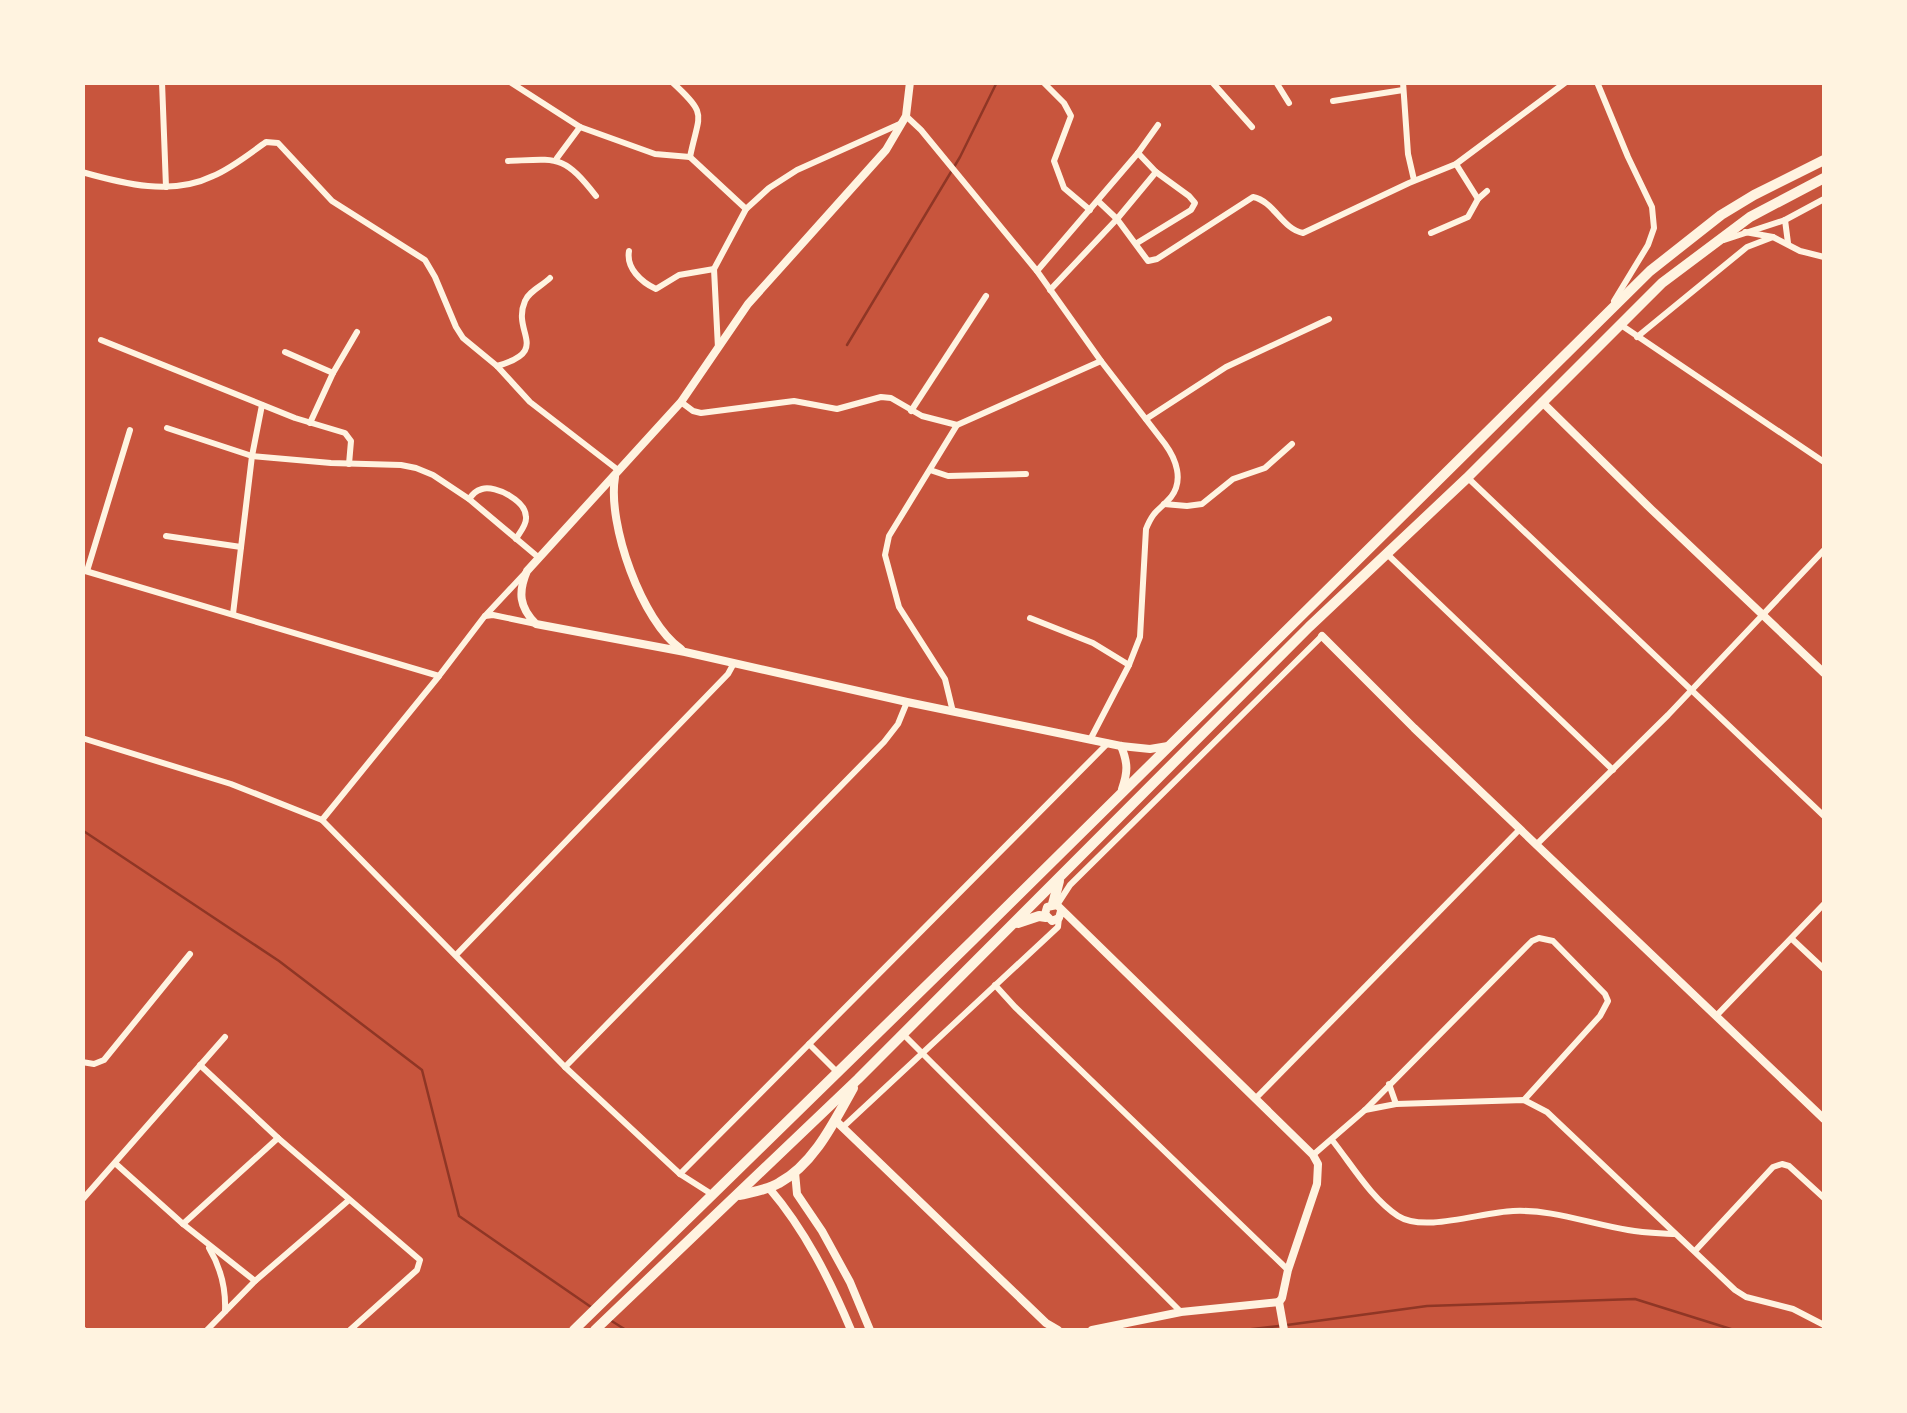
<svg xmlns="http://www.w3.org/2000/svg" width="1907" height="1413" font-family="'IBM Plex Sans',sans-serif">
<rect width="100%" height="100%" fill="#c8553d"/>
<g fill="none" stroke-linecap="round" stroke-linejoin="round">
<!-- stream -->
<g stroke="#8f3625" stroke-width="2.5">
<polyline points="847,345 960,157 997,82"/>
<polyline points="82,830 279,961 422,1070 459,1216 591,1307"/>
<polyline points="610,1320 626,1330"/>
<polyline points="1287,1325 1427,1306 1635,1299 1734,1330"/>
<polyline points="1244,1330 1279,1326"/>
</g>
<!-- minor -->
<g stroke="#fff3e0" stroke-width="6">
<polyline points="162,82 166,187"/>
<polyline points="510,82 580,127 655,154 690,157"/>
<path d="M672 82C709 116 699 112 690 157"/>
<polyline points="1043,82 1064,103 1071,116 1054,161 1064,188 1090,210"/>
<polyline points="1212,82 1252,127"/>
<polyline points="1276,82 1289,103"/>
<polyline points="1403,82 1408,154 1414,180"/>
<polyline points="1597,82 1628,157 1652,207 1654,228 1648,245 1614,301"/>
<polyline points="1333,101 1403,90"/>
<path d="M906 116 921 130 1037 271 1101 361 1165 444C1176 459 1184 480 1171 497 1159 511 1154 509 1146 529L1140 637 1129 665 1090 740"/>
<polyline points="690,157 746,209"/>
<polyline points="557,158 580,127"/>
<path d="M508 161C558 159 563 154 596 196"/>
<polyline points="1456,164 1478,199 1487,191"/>
<path d="M82 172C124 184 172 196 213 176 232 168 249 154 266 142L278 143 332 201 425 260 435 277 456 327 463 338 497 366 530 402 618 470"/>
<path d="M1098 201 1117 219 1148 261 1157 259 1253 197C1274 201 1282 229 1303 233L1409 183 1456 164 1566 82"/>
<polyline points="1785,220 1788,243"/>
<polyline points="1745,232 1773,237 1800,251 1824,257"/>
<polyline points="1431,233 1468,217 1478,199"/>
<polyline points="1724,240 1785,220 1824,199"/>
<polyline points="1137,243 1191,210 1195,203 1189,196 1156,172 1138,153"/>
<path d="M629 251C626 268 641 282 656 289L679 275 714 269"/>
<polyline points="1037,271 1138,153 1158,125"/>
<polyline points="1050,290 1117,219 1156,172"/>
<polyline points="1621,325 1824,462"/>
<polyline points="1637,337 1747,247 1773,237"/>
<polyline points="101,340 295,418 345,433 351,441 349,464"/>
<polyline points="718,348 714,269 746,209 769,188 797,170 902,123"/>
<polyline points="285,352 333,373"/>
<path d="M497 366C552 350 511 333 525 301 529 291 542 286 550 278"/>
<polyline points="681,402 693,411 701,413 794,401 837,409 881,397 891,398 922,416 957,425"/>
<polyline points="911,411 986,296"/>
<polyline points="1146,419 1226,367 1329,319"/>
<polyline points="310,423 333,373 357,332"/>
<polyline points="167,428 252,456 331,463 401,465 416,468 433,475 469,499 538,557"/>
<polyline points="930,470 948,476 1026,474"/>
<polyline points="1468,478 1824,816"/>
<path d="M469 499C473 494 475 491 482 489 496 485 526 501 526 517 527 525 519 533 516 539"/>
<polyline points="1164,504 1187,506 1202,504 1233,479 1265,468 1292,444"/>
<polyline points="166,536 241,547"/>
<polyline points="1386,553 1613,770"/>
<polyline points="82,570 439,676"/>
<polyline points="87,571 130,430"/>
<polyline points="233,614 252,456 262,405"/>
<polyline points="485,616 493,615 536,624"/>
<polyline points="1030,618 1093,643 1129,665"/>
<polyline points="953,712 945,679 899,607 885,555 889,536 957,425 1101,361"/>
<polyline points="82,738 231,784 322,820 565,1067 680,1174 713,1195"/>
<polyline points="322,820 439,676 484,617 527,571"/>
<polyline points="1536,845 1668,715 1824,550"/>
<polyline points="1057,905 1070,885 1322,636"/>
<polyline points="1792,939 1824,969"/>
<polyline points="456,955 728,674 734,663"/>
<polyline points="995,985 1015,1007 1288,1270"/>
<polyline points="1716,1016 1824,904"/>
<polyline points="903,1034 1181,1312"/>
<polyline points="809,1044 837,1072"/>
<polyline points="82,1062 94,1064 104,1060 190,954"/>
<polyline points="200,1065 278,1138 420,1260 417,1270 350,1330"/>
<polyline points="565,1067 884,742 898,724 907,702"/>
<polyline points="1389,1084 1396,1104"/>
<polyline points="1255,1099 1520,829"/>
<polyline points="1365,1110 1396,1104 1524,1100 1547,1112 1735,1290 1746,1297 1793,1309 1824,1325"/>
<polyline points="843,1127 1058,927 1059,918"/>
<path d="M1332 1140C1352 1165 1371 1198 1398 1216 1424 1233 1482 1212 1513 1211 1552 1209 1590 1224 1628 1230 1643 1233 1659 1233 1675 1234"/>
<polyline points="1313,1155 1365,1110 1532,941 1539,938 1553,941 1605,994 1608,1001 1600,1016 1524,1100"/>
<polyline points="115,1163 183,1224 255,1281"/>
<polyline points="680,1174 1108,743"/>
<polyline points="82,1200 225,1037"/>
<polyline points="183,1224 278,1138"/>
<path d="M209 1248C221 1268 226 1288 225 1311"/>
<polyline points="1695,1251 1773,1167 1782,1164 1789,1166 1824,1198"/>
<polyline points="82,1328 84,1330"/>
<polyline points="207,1330 255,1281 349,1200"/>
</g>
<!-- tertiary -->
<g stroke="#fff3e0" stroke-width="8">
<path d="M910 82 906 116 886 150 748 304 681 402 527 571C518 592 519 607 536 624L685 652 907 702 1121 746 1150 749 1168 746"/>
<polyline points="1542,402 1652,510 1824,673"/>
<path d="M615 477C607 524 642 622 681 649"/>
<polyline points="1322,636 1414,728 1824,1119"/>
<path d="M1121 746C1128 763 1128 772 1122 789"/>
<polyline points="1061,911 1059,918 1052,921 1045,914 1047,907 1057,905 1313,1155 1318,1164 1317,1184 1288,1270 1282,1298 1279,1302"/>
<polyline points="836,1121 1046,1323 1058,1330"/>
<polyline points="795,1172 797,1194 822,1231 850,1282 870,1330"/>
<path d="M769 1188C805 1230 830 1280 851 1330"/>
<polyline points="1279,1302 1284,1330"/>
<polyline points="1092,1330 1181,1312 1279,1302"/>
</g>
<!-- trunk -->
<g stroke="#fff3e0" stroke-width="10">
<polyline points="1053,904 1059,881"/>
<polyline points="1018,923 1039,916 1046,917"/>
<path d="M740 1195C753 1192 767 1190 779 1183 814 1164 834 1122 853 1088"/>
<polyline points="574,1330 971,942 1650,271 1721,215 1754,195 1824,160"/>
<polyline points="595,1330 858,1079 1309,627 1467,478 1662,283 1750,217 1824,178"/>
</g>
</g>
<!-- border -->
<rect width="1907" height="1413" fill="none" stroke="#fff3e0" stroke-width="170"/>
</svg>
